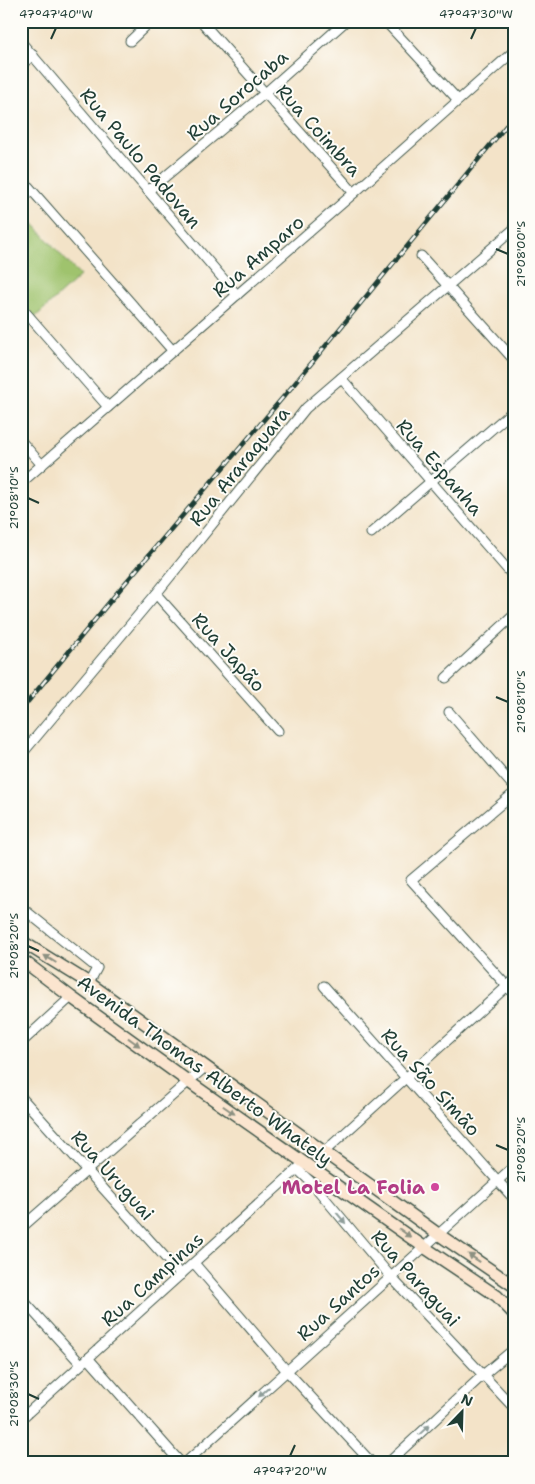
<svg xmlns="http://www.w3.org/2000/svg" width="535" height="1484" font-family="'Shantell Sans',sans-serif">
<rect width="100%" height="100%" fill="#fdfcf7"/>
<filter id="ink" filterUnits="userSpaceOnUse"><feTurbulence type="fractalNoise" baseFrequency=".02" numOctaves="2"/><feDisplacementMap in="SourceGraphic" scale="10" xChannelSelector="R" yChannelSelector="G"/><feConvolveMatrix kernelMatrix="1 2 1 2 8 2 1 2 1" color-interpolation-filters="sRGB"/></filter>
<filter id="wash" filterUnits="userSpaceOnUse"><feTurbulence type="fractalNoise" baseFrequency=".0096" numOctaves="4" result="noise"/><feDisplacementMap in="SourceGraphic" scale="20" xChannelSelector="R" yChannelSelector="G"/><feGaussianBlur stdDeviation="1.12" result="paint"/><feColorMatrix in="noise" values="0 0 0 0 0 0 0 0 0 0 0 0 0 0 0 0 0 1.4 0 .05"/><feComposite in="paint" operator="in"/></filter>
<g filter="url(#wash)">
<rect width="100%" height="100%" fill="#f3e3c8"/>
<!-- green -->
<polygon fill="#9fc36d" stroke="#5f8050" points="21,210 80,276 31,321 21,310"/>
</g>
<g filter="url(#ink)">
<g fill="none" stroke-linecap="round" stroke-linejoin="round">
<!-- minor casing -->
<g stroke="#3f564a" stroke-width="11">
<g id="minor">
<polyline points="201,21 354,193"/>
<polyline points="385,21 458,100"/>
<polyline points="130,41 151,21"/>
<polyline points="21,42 237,295"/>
<polyline points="21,65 33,55"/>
<polyline points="21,178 173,351"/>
<polyline points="148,191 264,94 346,21"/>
<polyline points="421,256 514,360"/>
<polyline points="21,307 108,407"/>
<polyline points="341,378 514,577"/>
<polyline points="21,441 42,465"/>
<polyline points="21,483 354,193 514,51"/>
<polyline points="371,533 514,410"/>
<polyline points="156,594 278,731"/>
<polyline points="446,678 514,615"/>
<polyline points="449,712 514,787"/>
<polyline points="21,755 156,594 306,408 514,229"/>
<polyline points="514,793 411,880 514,994"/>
<polyline points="21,907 97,968 89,983"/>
<polyline points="324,986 514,1199"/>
<polyline points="21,1043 71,997"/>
<polyline points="21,1097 181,1275"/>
<polyline points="324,1152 514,980"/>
<polyline points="297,1169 312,1183 391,1277 514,1408"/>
<polyline points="21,1228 205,1067"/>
<polyline points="194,1263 287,1371 372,1463"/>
<polyline points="21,1298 81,1364"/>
<polyline points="88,1358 181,1463"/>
<polyline points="21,1419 304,1163"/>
<polyline points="185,1463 514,1166"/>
<polyline points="388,1463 483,1375 514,1349"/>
</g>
</g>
<!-- secondary casing -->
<g stroke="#3f564a" stroke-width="14">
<g id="secondary">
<polyline points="21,941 89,983 438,1234 514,1286"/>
<polyline points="21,959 71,997 189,1082 424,1247 497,1296 514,1314"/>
</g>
</g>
<!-- minor -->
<use href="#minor" stroke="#fff" stroke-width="9"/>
<!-- secondary -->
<use href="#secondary" stroke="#fbe5cf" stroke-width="11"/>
<!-- rail casing -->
<g stroke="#1f3d34" stroke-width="4.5">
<polyline id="rail" points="21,710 121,588 296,382 514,116"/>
</g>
<!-- rail -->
<use href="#rail" stroke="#fdfcf7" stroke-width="2.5" stroke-dasharray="8" stroke-linecap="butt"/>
</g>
<!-- one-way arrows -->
<defs><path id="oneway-solid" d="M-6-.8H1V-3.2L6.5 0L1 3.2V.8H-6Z" transform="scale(1.25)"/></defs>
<g fill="#8d9182">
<use href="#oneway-solid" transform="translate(50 959) rotate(-148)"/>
<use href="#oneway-solid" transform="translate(134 1042) rotate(36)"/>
<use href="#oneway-solid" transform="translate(229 1110) rotate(35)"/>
<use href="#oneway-solid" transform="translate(405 1233) rotate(36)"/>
<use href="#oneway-solid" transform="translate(474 1258) rotate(-146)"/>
</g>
<g fill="#8f9e9a">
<use href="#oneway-solid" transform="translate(341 1218) rotate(50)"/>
<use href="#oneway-solid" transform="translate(264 1392) rotate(138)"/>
<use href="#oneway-solid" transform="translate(424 1430) rotate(-43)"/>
</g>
</g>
<!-- ticks -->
<path fill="none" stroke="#1f3d34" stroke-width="2" d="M51 39 56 28M471 39 476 28M496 249 508 254M28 498 39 503M496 697 508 702M28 946 39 951M496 1145 508 1150M28 1394 39 1399M290 1456 295 1445"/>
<!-- markers -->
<circle fill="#d1479c" stroke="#fdfcf7" stroke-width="2" cx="435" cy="1187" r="5"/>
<g text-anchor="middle" stroke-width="4" stroke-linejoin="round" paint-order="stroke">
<!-- street labels -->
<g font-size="19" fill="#1f3d34" stroke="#fdfcf7">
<text transform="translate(237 95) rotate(-41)" y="7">Rua Sorocaba</text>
<text transform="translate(319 130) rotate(48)" y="7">Rua Coimbra</text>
<text transform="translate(141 158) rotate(50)" y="7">Rua Paulo Padovan</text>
<text transform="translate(258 256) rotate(-41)" y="7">Rua Amparo</text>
<text transform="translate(239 466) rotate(-51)" y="7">Rua Araraquara</text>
<text transform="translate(440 467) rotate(49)" y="7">Rua Espanha</text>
<text transform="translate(229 652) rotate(48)" y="7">Rua Japão</text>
<text transform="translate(205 1070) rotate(36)" y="7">Avenida Thomas Alberto Whately</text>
<text transform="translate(431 1082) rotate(48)" y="7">Rua São Simão</text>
<text transform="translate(113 1175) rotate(48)" y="7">Rua Uruguai</text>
<text transform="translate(416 1278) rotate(48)" y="7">Rua Paraguai</text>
<text transform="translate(152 1279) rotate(-42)" y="7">Rua Campinas</text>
<text transform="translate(338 1302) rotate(-42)" y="7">Rua Santos</text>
</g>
<!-- hotel labels -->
<g font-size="19" font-weight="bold" fill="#b23c85" stroke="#fdfcf7" text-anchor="end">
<text x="425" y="1194">Motel La Folia</text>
</g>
</g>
<!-- margin -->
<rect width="535" height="1484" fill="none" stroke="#fdfcf7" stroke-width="55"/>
<!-- north arrow -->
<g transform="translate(462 1412) rotate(23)" stroke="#fdfcf7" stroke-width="4" paint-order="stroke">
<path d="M0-4L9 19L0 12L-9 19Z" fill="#1f3d34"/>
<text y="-8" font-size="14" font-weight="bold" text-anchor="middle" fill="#1f3d34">N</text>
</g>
<rect x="28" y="28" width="480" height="1428" fill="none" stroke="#1f3d34" stroke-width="2"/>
<g font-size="12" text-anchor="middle" fill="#1f3d34">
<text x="56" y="18">47°47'40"W</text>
<text x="476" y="18">47°47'30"W</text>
<text transform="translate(521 254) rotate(-90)" y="4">21°08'00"S</text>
<text transform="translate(14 498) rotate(-90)" y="4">21°08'10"S</text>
<text transform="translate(521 702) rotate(-90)" y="4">21°08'10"S</text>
<text transform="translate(14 946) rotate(-90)" y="4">21°08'20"S</text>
<text transform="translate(521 1150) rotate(-90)" y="4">21°08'20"S</text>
<text transform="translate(14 1394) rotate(-90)" y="4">21°08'30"S</text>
<text x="290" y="1475">47°47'20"W</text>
</g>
</svg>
